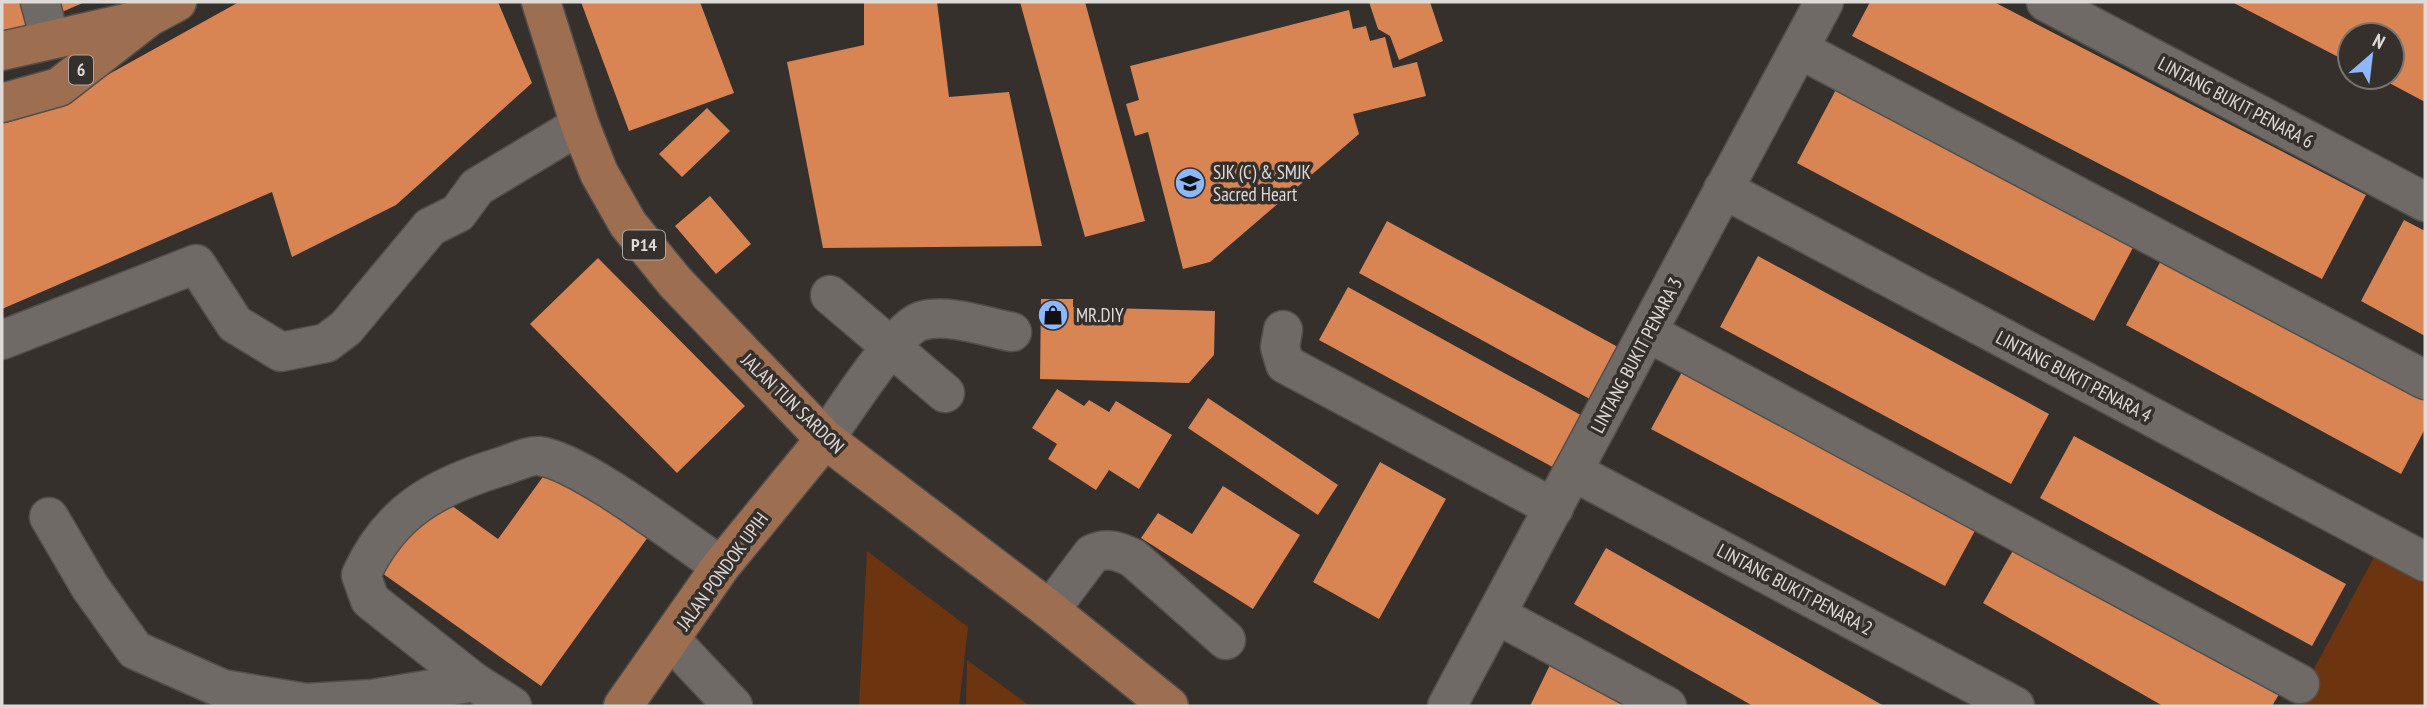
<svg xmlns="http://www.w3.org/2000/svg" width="2427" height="708" font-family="'PT Sans Narrow',sans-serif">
<rect width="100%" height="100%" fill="#36302d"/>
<!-- green -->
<g fill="#6c340f">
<polygon points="2379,548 2425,573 2425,706 2294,706"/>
<polygon points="867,551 968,627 959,706 859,706"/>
<polygon points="967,660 1030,706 966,706"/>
</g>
<!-- building -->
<g fill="#d88453">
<polygon points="2,2 28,2 35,25 2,34"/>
<polygon points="52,2 85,2 55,15"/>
<polygon points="239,2 498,2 532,83 396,205 292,257 272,192 2,309 2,124 37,114"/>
<polygon points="581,2 700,2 734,93 629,131"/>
<polygon points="864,2 937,2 949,97 1009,92 1042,246 823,248 787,62 864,45"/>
<polygon points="1020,2 1085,2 1145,221 1085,237"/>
<polygon points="1369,2 1430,2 1443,41 1399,60 1390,36 1378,29"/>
<polygon points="1870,2 1994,2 2366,195 2322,279 1852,36"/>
<polygon points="2232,2 2425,2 2425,102 2378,77 2392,77 2392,35 2350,35 2350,63"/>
<polygon points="1349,10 1353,29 1366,26 1370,41 1385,37 1393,68 1417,62 1426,96 1353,114 1359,134 1210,262 1183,269 1148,132 1135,136 1126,104 1139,100 1130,66"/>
<polygon points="1839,84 2136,242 2094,321 1797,163"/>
<polygon points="707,108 730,131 682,177 659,154"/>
<polygon points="710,196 751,244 716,274 675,226"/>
<polygon points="2404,220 2425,231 2425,336 2361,301"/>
<polygon points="1387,221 1627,352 1599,404 1359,273"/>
<polygon points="2164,255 2425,396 2425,429 2401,474 2126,325"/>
<polygon points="1758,256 2049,414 2011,484 1720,327"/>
<polygon points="598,258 745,406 677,473 530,324"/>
<polygon points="1348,287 1588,419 1560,471 1319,340"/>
<polygon points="1041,299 1073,299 1073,307 1215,311 1214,355 1189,383 1040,379"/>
<polygon points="1683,370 1977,527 1945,586 1651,429"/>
<polygon points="1057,389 1084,406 1089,400 1109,412 1116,401 1172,435 1139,489 1109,470 1096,490 1048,459 1057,444 1032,428"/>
<polygon points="1208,398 1338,485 1318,515 1188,428"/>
<polygon points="2074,436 2346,584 2312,646 2040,498"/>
<polygon points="1380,462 1446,499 1379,619 1313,582"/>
<polygon points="550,467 648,537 541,686 382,573 437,495 498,539"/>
<polygon points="1223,486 1300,535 1253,609 1141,538 1158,513 1192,534"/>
<polygon points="2019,540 2281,691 2272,706 2163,706 1983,603"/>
<polygon points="1606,548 1884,706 1753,706 1574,604"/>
<polygon points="1550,665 1625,706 1530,706"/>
</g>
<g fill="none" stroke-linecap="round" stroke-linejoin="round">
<!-- minor casing -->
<g stroke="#534e4c" stroke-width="41">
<g id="minor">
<polyline points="40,2 50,39"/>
<polyline points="2046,2 2425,202"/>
<polyline points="1799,49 2425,380"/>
<polyline points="1723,189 2425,562"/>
<polyline points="830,295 945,393"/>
<polyline points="1283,330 1280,347 1285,364 1554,508"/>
<polyline points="1649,333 2300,684"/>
<polyline points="2,340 196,264 235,324 281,352 326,343 346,328 430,227 458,213 477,187 580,125"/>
<path d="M825 439C842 415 897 328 921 321 948 313 985 327 1012 332"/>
<polyline points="1574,472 2015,706"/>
<polyline points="49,517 90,587 135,650 223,689 306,703 372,699 474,682"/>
<path d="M1050 610 1092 554C1108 547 1118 551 1133 558L1226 640"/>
<polyline points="1497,615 1667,706"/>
<polyline points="672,641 733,706"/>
<path d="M512 706 474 682 370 600 361 575C391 510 437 486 503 466 513 463 529 455 539 456 581 461 682 540 721 566"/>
<polyline points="1447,706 1824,2"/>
</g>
</g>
<!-- major casing -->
<g stroke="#534e4c" stroke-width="41">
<g id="major">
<polyline points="541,2 580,125 599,173 628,224 675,282 825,439 1050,610 1169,706"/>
<polyline points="2,51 139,20"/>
<polyline points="2,103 59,87 149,17 177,2"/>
<polyline points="623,706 721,566 825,439"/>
</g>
</g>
<!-- minor -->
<use href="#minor" stroke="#706a66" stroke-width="38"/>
<!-- major -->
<use href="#major" stroke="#9e6e51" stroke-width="38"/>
</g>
<!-- icons -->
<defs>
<g id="school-disc" transform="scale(1.575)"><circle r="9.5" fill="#8eb8fd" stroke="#36302d"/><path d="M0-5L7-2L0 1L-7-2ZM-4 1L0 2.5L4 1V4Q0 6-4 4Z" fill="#111"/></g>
<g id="shop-disc" transform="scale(1.575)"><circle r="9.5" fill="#8eb8fd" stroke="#36302d"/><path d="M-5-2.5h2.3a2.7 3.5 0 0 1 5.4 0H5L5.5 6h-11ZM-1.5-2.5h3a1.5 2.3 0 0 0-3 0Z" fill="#111"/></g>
</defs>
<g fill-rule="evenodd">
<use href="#school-disc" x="1190" y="183"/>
<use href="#shop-disc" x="1053" y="315"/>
</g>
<g text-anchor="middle" stroke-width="7" stroke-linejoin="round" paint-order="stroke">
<!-- shield labels -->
<g fill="#36302d" stroke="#aca7a5" stroke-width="2">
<rect x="69" y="55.5" width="24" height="29" rx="5"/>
<rect x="623" y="230.5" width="42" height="29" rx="5"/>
</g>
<g font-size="18" font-weight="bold" fill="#dedad8">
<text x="81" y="76">6</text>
<text x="644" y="251">P14</text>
</g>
<!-- street labels -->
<g font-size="19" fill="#dedad8" stroke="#36302d">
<text transform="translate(2236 102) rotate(28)" y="7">LINTANG BUKIT PENARA 6</text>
<text transform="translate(1636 355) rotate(-62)" y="7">LINTANG BUKIT PENARA 3</text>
<text transform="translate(2074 376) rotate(28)" y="7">LINTANG BUKIT PENARA 4</text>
<text transform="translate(793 403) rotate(44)" y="7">JALAN TUN SARDON</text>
<text transform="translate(722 571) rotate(-54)" y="7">JALAN PONDOK UPIH</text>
<text transform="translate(1795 589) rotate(28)" y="7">LINTANG BUKIT PENARA 2</text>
</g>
<!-- poi labels -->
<g font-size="19" fill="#dedad8" stroke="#36302d" text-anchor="start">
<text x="1213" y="179">SJK (C) &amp; SMJK<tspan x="1213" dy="22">Sacred Heart</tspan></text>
<text x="1076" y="322">MR.DIY</text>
</g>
</g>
<!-- border -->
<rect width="2427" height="708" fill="none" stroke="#dedad8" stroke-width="7"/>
<!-- north arrow -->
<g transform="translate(2371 56) rotate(28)"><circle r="33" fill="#36302d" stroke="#797471" stroke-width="2"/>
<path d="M0-5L12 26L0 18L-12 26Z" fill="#8eb8fd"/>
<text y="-10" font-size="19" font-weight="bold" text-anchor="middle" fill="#dedad8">N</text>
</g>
</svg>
